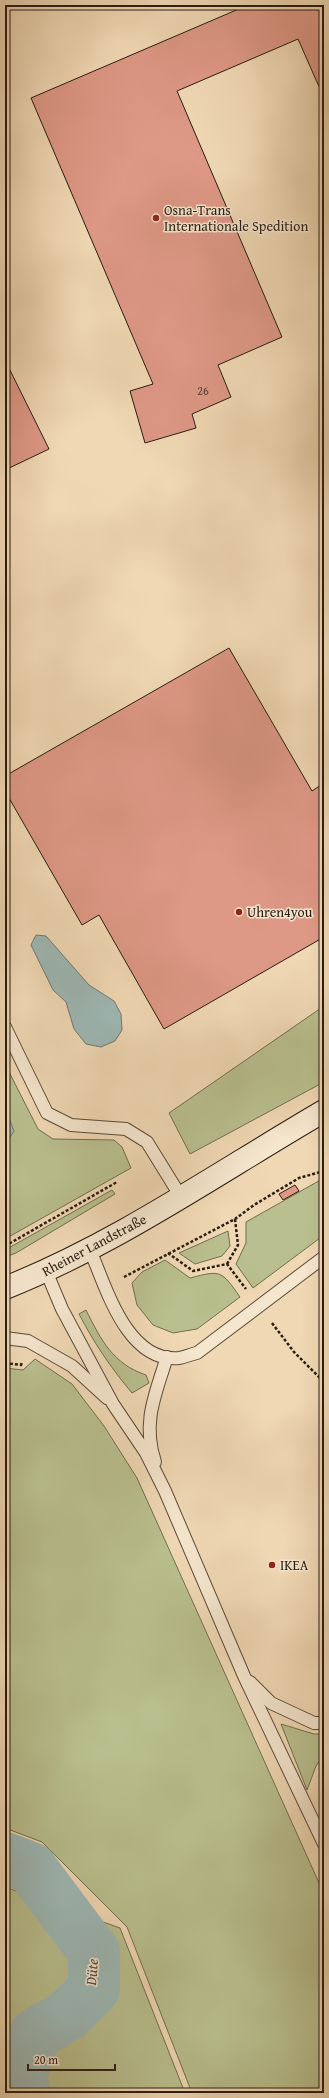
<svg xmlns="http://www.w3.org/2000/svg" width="329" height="2098" font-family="'Gentium Book Plus',serif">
<rect width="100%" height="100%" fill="#f0d8b4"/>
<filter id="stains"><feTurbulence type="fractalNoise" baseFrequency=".005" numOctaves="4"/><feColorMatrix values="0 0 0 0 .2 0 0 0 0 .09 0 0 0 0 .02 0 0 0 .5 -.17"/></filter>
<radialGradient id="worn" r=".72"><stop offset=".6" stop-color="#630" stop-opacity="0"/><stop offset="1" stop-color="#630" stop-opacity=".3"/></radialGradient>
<!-- green -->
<g fill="#b9bf8e" stroke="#706e50">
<polygon points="324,1006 324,1082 190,1154 169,1113"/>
<polygon points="5,1064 38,1129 53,1139 114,1140 122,1147 131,1168 5,1239"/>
<polygon points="324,1178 324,1235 253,1288 236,1264 246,1243 246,1222"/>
<polygon points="112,1190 115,1194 16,1253 5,1257 5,1250"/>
<polygon points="228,1231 230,1246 222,1256 195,1264 179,1253"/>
<path d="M165 1260 190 1278C221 1270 221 1270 240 1297L197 1329 173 1333 153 1325 137 1305 132 1283 142 1272Z"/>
<path d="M86 1310C101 1340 113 1364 146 1375L149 1383 132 1393C111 1368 94 1343 79 1314Z"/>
<polygon points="35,1359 72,1384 104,1426 137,1478 324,1894 324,2093 192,2093 127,1927 42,1842 5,1828 5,1368 23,1370"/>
<polygon points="281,1724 314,1734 324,1734 324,1754 316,1766 307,1790"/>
<polygon points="5,1887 120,1928 185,2093 5,2093"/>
</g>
<!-- water -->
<g fill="#9db8b5" stroke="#6e7a74">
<polygon points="36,935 46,936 89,985 114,1001 121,1014 122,1030 115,1041 101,1047 86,1044 74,1029 66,1002 53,990 31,945"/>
<polygon points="5,1108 14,1131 7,1142 5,1142"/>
</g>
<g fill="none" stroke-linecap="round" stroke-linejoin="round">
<!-- river -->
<polyline stroke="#9db8b5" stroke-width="52" points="5,1858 31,1868 94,1952 94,1989 68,2015 35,2034 20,2079 25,2093"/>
</g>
<!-- building -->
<g fill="#de9886" stroke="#281c13">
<polygon points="248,5 324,5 324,98 298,39 177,91 282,337 218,365 231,397 192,414 196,428 145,443 130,391 153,384 31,98"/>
<polygon points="5,360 49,449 5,470"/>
<polygon points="229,648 312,791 324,783 324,937 164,1029 99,915 82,925 5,791 5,776"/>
<polygon points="295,1185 299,1191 283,1200 279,1194"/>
</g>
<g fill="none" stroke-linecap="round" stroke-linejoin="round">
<!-- lane casing -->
<g stroke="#5a4b3b" stroke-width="14">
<g id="lane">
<polyline points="5,1027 47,1113 71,1125 126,1129 147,1142 181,1197"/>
<path d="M90 1250C106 1287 127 1363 179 1358 185 1357 192 1354 197 1353L324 1257"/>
<polyline points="46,1271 62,1309 113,1404 146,1453 165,1491 244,1676 324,1844"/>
<polyline points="5,1338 28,1341 72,1366 107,1398"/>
<path d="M155 1462C142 1423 155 1395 167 1357"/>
<polyline points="250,1682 271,1703 314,1723 324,1723"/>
</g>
</g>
<!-- secondary casing -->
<g stroke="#281c13" stroke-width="24">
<path id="secondary" d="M5 1288C118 1243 219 1172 324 1111"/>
</g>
<!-- path -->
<g stroke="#281c13" stroke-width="2.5" stroke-dasharray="3 2" stroke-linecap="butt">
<polyline points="5,1246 117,1182"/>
<polyline points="168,1253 193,1271 227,1264 246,1289"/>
<polyline points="227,1264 238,1245 235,1219"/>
<polyline points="124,1277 235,1219 254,1205 299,1178 324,1171"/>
<polyline points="272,1323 294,1352 324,1382"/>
<polyline points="5,1363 21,1365 22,1362"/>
</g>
<!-- lane -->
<use href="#lane" stroke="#f5e6ce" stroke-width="12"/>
<!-- secondary -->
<use href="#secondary" stroke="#f5e6ce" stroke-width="22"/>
</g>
<!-- markers -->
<g fill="#8f2418" stroke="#f5e6ce" stroke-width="1.5">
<circle cx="156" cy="218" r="4"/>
<circle cx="239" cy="912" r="4"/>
<circle cx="272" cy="1565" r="4"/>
</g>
<g text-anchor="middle" stroke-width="3" stroke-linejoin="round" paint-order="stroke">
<!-- number labels -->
<g font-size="12" fill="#563b30">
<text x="203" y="395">26</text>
</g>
<!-- poi labels -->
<g font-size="14" fill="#281c13" stroke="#f5e6ce" text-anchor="start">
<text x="164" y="215">Osna-Trans<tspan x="164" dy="16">Internationale Spedition</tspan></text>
<text x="247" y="917">Uhren4you</text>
<text x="280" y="1570">IKEA</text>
</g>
<!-- street labels -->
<g font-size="14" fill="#281c13" stroke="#f5e6ce">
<text transform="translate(94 1245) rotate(-28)" y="5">Rheiner Landstraße</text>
</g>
<!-- water labels -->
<g font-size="15" font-style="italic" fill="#4b4b44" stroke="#f5e6ce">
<text transform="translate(92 1972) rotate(-86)" y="5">Düte</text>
</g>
</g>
<!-- margin -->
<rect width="329" height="2098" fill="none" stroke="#f0d8b4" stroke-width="20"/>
<rect x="6" y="6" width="317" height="2086" fill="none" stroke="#281c13" stroke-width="2"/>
<rect x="10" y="10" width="309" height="2078" fill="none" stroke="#281c13"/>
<!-- scale -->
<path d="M28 2064v6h87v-6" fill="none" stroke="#281c13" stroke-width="2"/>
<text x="34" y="2064" font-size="12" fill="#281c13" stroke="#f5e6ce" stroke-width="3" paint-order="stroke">20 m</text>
<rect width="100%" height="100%" filter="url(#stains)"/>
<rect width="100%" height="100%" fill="url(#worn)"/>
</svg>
